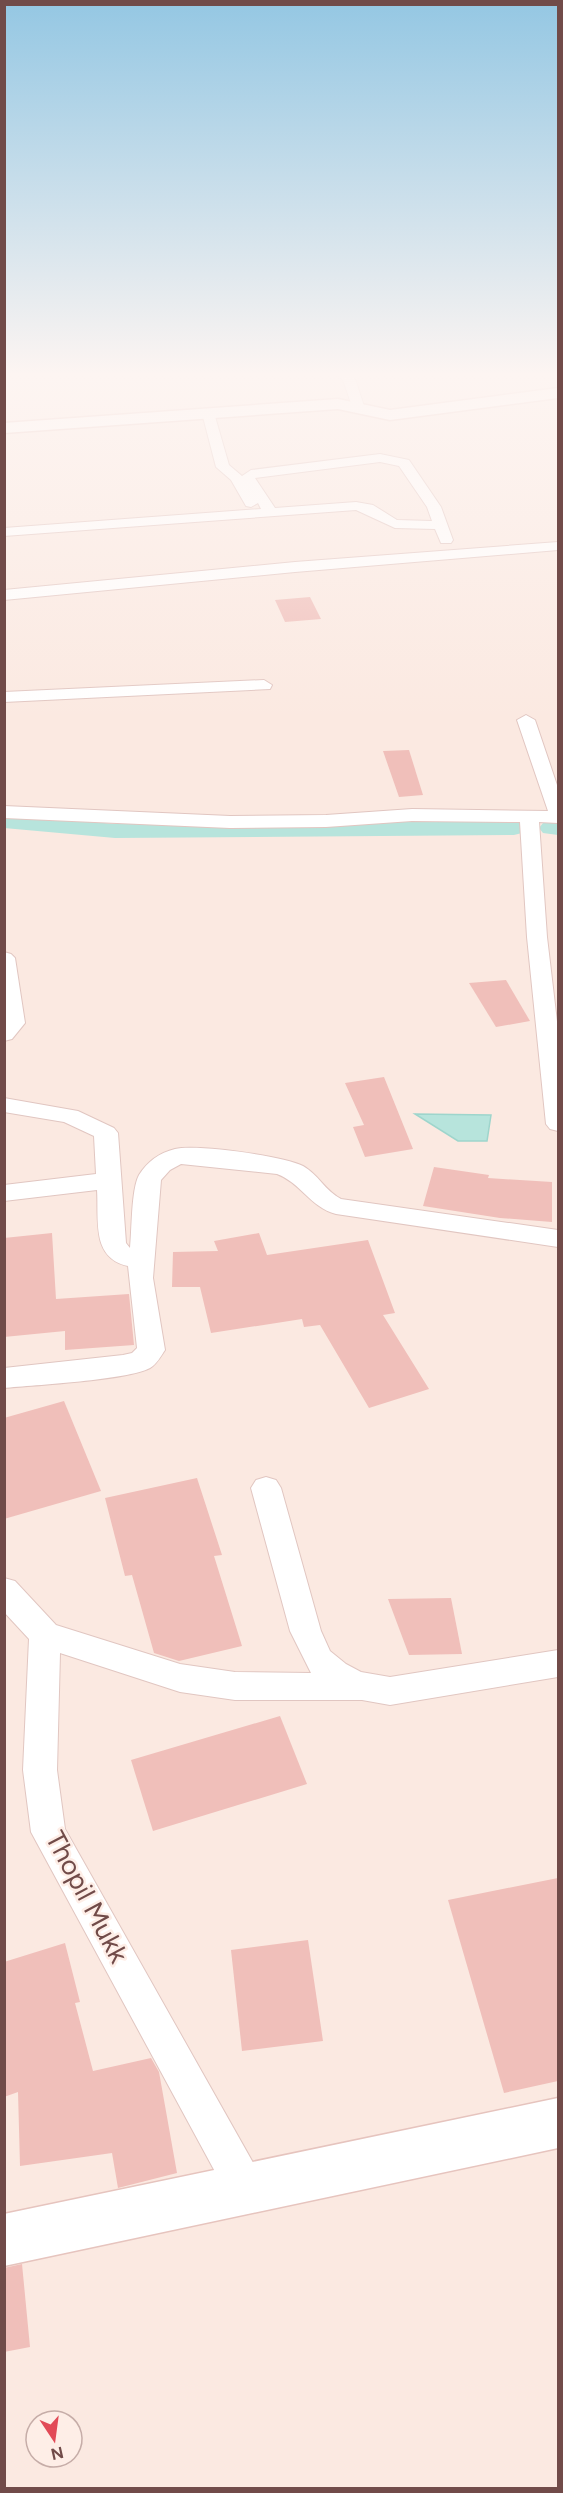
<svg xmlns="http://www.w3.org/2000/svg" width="563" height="2493" font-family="Figtree,sans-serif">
<rect width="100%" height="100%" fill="#fbe9e1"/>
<!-- water -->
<polygon fill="#b7e4dc" stroke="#9ed5cc" stroke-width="1.5" points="415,1114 491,1115 487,1141 458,1141"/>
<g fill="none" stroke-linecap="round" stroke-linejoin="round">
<!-- canal -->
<g fill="#b7e4dc" fill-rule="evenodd">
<polygon points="4,814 115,824 514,821 522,823 526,828 522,833 514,835 115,838 4,828"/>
<polygon points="558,821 558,835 543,833 539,828 543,823"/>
</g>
</g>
<!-- building -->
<g fill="#f0bfba">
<polygon points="310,597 321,619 285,622 275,600"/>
<polygon points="409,750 423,795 399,797 383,751"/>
<polygon points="506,980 530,1021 496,1027 469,983"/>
<polygon points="384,1077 413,1149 365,1157 353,1127 364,1125 345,1083"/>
<polygon points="434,1167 489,1175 488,1178 552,1182 552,1222 500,1218 423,1206"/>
<polygon points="52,1233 56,1299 129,1294 134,1345 65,1350 65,1331 4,1337 4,1238"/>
<polygon points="259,1233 267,1255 368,1240 395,1313 383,1315 429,1389 369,1408 320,1325 304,1327 302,1319 211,1333 200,1287 172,1287 173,1252 218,1251 214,1241"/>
<polygon points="64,1401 101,1491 4,1519 4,1418"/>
<polygon points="197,1478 222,1555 214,1556 242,1646 179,1661 154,1653 132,1575 125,1576 105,1498"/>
<polygon points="451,1598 462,1654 409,1655 388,1599"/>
<polygon points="280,1716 307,1784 153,1831 131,1760"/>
<polygon points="558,1878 558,2081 504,2093 448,1900"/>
<polygon points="308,1940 323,2041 242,2051 231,1950"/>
<polygon points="65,1943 80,2002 75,2003 93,2071 151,2058 159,2072 177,2173 118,2188 112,2153 20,2166 18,2092 4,2097 4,1962"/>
<polygon points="22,2264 30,2347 4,2352 4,2268"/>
</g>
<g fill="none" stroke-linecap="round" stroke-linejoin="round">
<!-- street casing -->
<g stroke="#e1c6c1" stroke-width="2">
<g id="street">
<polygon points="335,371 348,371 355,379 364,406 363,409 353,409 343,380"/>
<path d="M208 409 214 413 229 465 242 476 251 470 380 454 409 460 441 507 453 540 451 543H441L435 529 395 528 356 510 4 536V528L261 509 258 503 251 507 246 506 231 480 216 467 202 413ZM380 462 399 466 427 507 432 521 397 520 373 505 356 502 275 508 255 478Z"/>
<polygon points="558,542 558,550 295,572 4,600 4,590 295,562"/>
<polygon points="264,680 272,685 270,689 4,702 4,692"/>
<polygon points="526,715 535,720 558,788 558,823 539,822 547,937 558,1030 558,1131 550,1129 546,1124 527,937 520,822 412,821 326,827 230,828 4,818 4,806 230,816 326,815 412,809 548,811 517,720"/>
<polygon points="4,952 11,954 15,958 25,1023 12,1039 4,1041"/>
<path d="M4 1098 78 1111 114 1128 118 1133 126 1243 130 1248C132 1230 131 1190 139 1175 148 1161 159 1153 175 1149 196 1144 284 1156 303 1166 318 1174 325 1191 341 1199L558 1230V1247L336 1214C310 1207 301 1183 277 1174L181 1164 170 1170 161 1180 153 1278 165 1350C161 1356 156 1365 150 1368 128 1380 34 1385 4 1388V1368L123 1355 132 1353 137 1348 128 1266C91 1258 99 1220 97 1190L4 1201V1185L96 1174 94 1136 64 1122 4 1112Z"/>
<polygon points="266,1477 276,1480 281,1488 321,1631 330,1651 346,1664 361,1672 390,1677 558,1650 558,1677 390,1705 362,1700 235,1700 180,1692 60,1653 57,1770 65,1829 260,2175 266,2189 260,2203 246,2209 232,2203 31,1832 23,1770 29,1639 4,1612 4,1578 15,1581 56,1625 180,1664 235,1672 311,1673 290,1631 251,1488 256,1480"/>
</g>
</g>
<!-- secondary casing -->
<g stroke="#e6c4be" stroke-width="3">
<g id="secondary">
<polygon points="558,388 558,398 390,420 338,409 4,433 4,423 338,399 390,410"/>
<polygon points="558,2098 558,2148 4,2266 4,2214"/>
</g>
</g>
<!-- street -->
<use href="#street" fill="#fff" fill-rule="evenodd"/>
<!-- secondary -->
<use href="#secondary" fill="#fff" fill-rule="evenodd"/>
</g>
<!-- sky -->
<linearGradient id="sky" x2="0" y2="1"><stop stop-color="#94c7e3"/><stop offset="0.52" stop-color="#fdf5f2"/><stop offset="1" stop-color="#fdf5f2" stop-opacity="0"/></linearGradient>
<rect width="563" height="720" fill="url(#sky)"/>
<g text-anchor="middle" stroke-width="5" stroke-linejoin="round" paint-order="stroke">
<!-- near-street labels -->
<g font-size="27" fill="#714b49" stroke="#feeee7">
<text transform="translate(87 1897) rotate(62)" y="9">Thopil Mukk</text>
</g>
</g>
<!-- border -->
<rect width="563" height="2493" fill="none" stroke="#714b49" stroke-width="12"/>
<!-- north arrow -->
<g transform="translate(54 2439) rotate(167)"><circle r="28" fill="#feeee7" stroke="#c6ada8" stroke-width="1.5"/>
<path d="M0-4.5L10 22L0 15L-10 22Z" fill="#e24a57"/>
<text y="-9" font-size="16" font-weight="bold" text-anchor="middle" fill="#714b49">N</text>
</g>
</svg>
